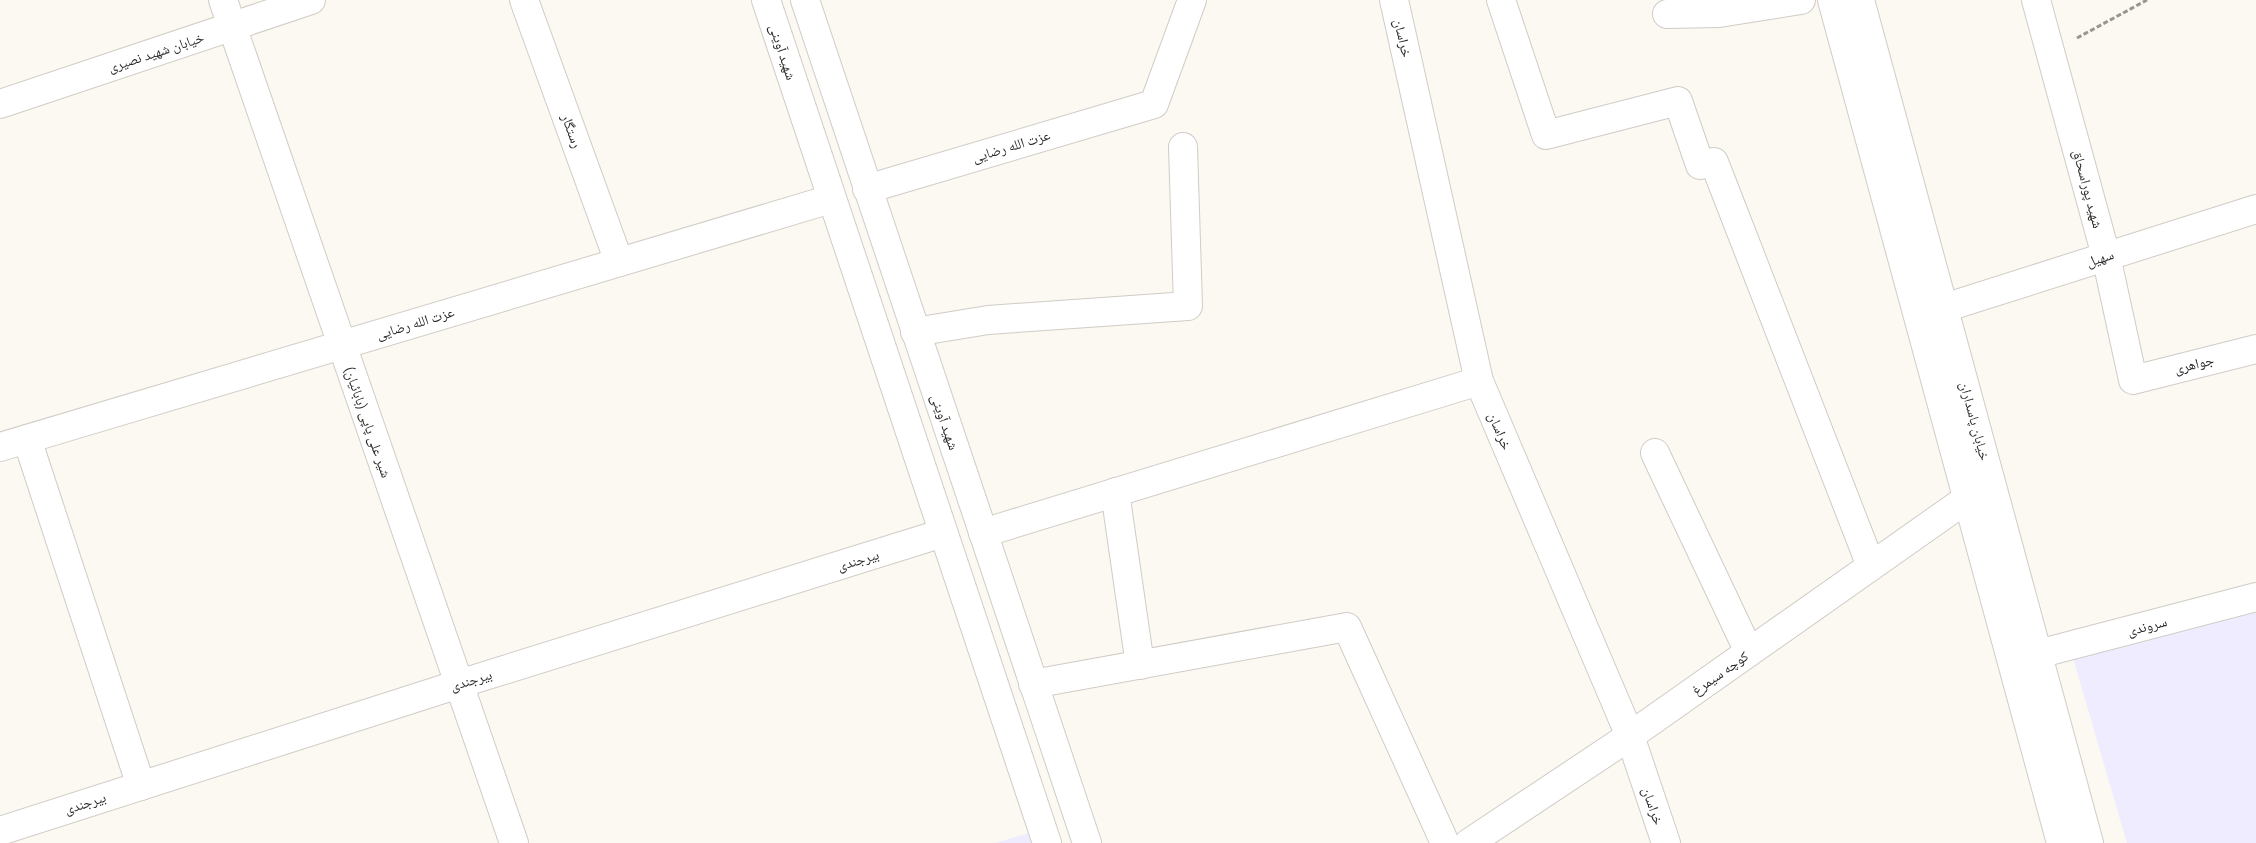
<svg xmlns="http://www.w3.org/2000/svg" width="2256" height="843" font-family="Ubuntu,'Noto Naskh Arabic',sans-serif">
<rect width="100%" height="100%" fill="#fcf8f2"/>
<!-- education -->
<g fill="#eeecfe">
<polygon points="2256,611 2256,843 2127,843 2073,658"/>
<polygon points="1042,829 1047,843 995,843"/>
</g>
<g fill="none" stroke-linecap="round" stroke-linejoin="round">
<!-- minor casing -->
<g stroke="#d0ccc6" stroke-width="30">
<g id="minor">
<polyline points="223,0 514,843"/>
<polyline points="524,0 619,262"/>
<polyline points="766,0 1047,843"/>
<polyline points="805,0 1087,843"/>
<polyline points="1394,0 1479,381 1630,736 1666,843"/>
<polyline points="1501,0 1546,135 1678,101 1700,165 1714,162 1871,566"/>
<polyline points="1832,0 2061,843"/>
<polyline points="1860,0 2089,843"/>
<polyline points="2036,0 2106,256 2133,380 2256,349"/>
<polyline points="1667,14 1719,13 1801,0"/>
<polyline points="0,104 311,0"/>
<polyline points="867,189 1154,104 1192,0"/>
<polyline points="1944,308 2256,209"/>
<polyline points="915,332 988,320 1188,306 1183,147"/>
<polyline points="27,439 141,786"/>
<polyline points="0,447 831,199"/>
<polyline points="1655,453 1749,652"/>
<polyline points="1115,492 1140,665"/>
<polyline points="983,533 1479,381"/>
<polyline points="2038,654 2256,597"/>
<polyline points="1033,684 1347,627 1445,843"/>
<polyline points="0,831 459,684 943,533"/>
<polyline points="1469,843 1630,736 1968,498"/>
</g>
</g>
<!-- path -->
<polyline stroke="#989692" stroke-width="3" stroke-dasharray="5 2.5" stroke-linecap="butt" points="2077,38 2147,0"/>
<!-- minor -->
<use href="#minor" stroke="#fff" stroke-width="28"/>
</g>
<g text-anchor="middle" stroke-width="4" stroke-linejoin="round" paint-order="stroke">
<!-- street labels -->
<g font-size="14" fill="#2b2a28" stroke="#fff">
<text transform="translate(1403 38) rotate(77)" y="5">خراسان</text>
<text transform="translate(156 52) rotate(-18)" y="5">خیابان شهید نصیری</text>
<text transform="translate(783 52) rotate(72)" y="5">شهید آوینی</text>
<text transform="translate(572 131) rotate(70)" y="5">رستگار</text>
<text transform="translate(1011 146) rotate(-17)" y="5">عزت الله رضایی</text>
<text transform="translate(2088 189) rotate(75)" y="5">شهید پوراسحاق</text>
<text transform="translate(2100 258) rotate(-18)" y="5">سهیل</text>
<text transform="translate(415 323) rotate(-17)" y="5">عزت الله رضایی</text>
<text transform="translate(2194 364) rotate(-14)" y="5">جواهری</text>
<text transform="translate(1975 421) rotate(75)" y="5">خیابان پاسداران</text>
<text transform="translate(368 422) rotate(71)" y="5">شیر علی پاپی (بابائیان)</text>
<text transform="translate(945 422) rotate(71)" y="5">شهید آوینی</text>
<text transform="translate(1500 431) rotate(67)" y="5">خراسان</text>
<text transform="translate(858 560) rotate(-17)" y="5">بیرجندی</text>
<text transform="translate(2147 626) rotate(-15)" y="5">سروندی</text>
<text transform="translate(1720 673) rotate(-35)" y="5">کوچه سیمرغ</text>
<text transform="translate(471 680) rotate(-17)" y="5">بیرجندی</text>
<text transform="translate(85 803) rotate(-18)" y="5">بیرجندی</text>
<text transform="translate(1653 806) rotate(71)" y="5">خراسان</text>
</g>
</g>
</svg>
